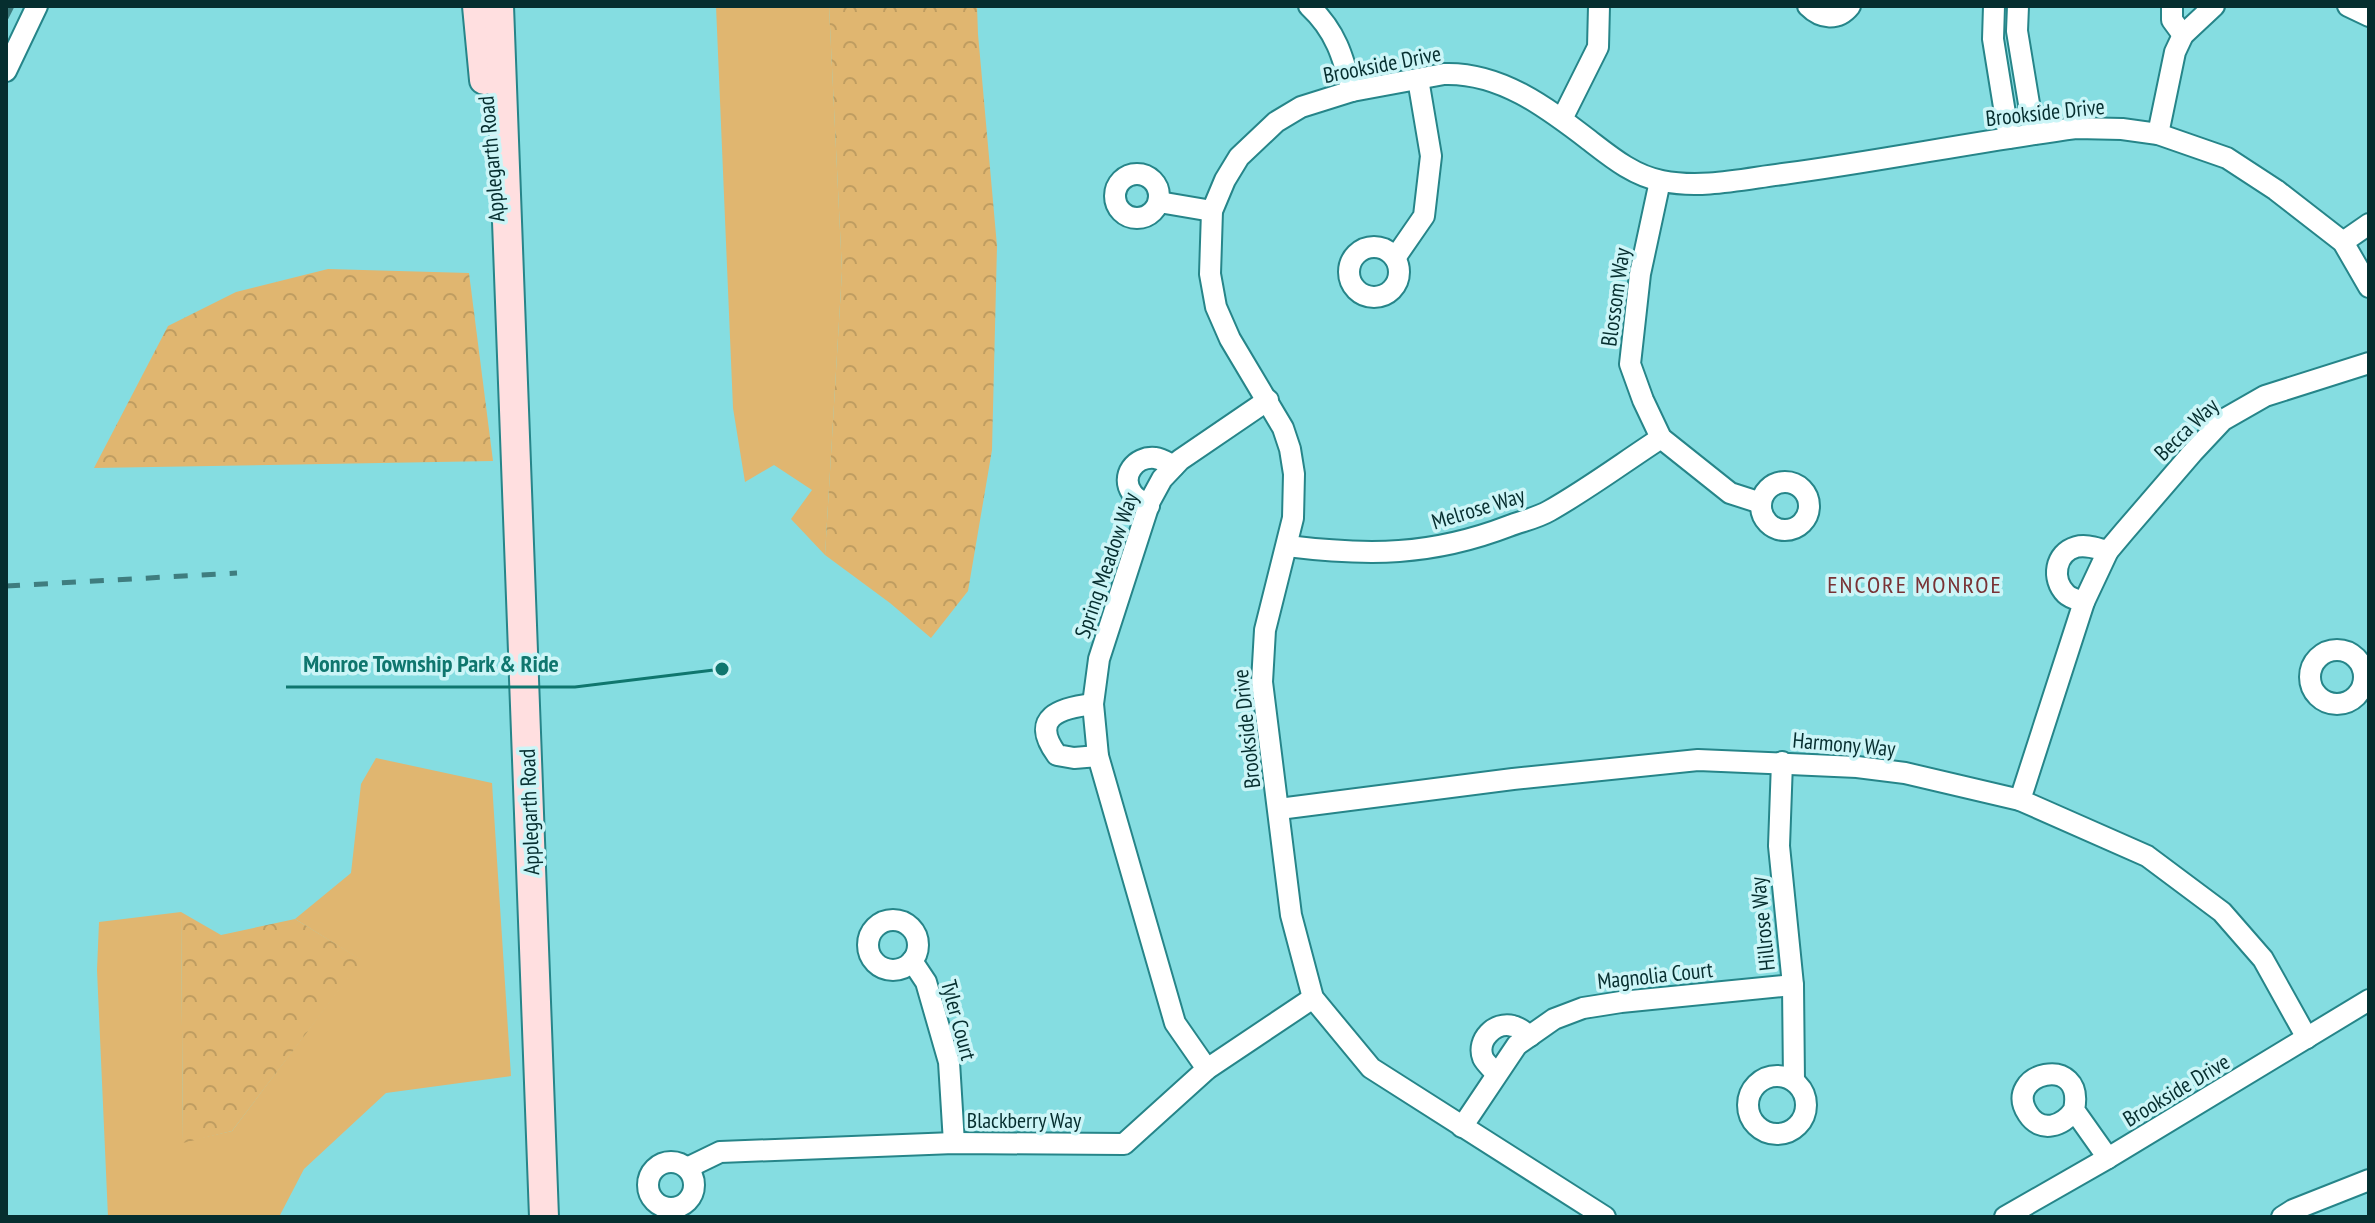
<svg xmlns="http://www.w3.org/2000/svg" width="2375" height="1223" font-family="'PT Sans Narrow',sans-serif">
<defs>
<pattern id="forest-crowns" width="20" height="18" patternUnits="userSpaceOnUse" patternTransform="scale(2)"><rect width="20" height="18" fill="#e0b670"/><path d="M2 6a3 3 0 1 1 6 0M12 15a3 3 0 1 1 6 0" fill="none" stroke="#bf9d61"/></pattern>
</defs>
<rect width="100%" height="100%" fill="#85dde1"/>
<!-- grass -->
<g fill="#e0b670">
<polygon points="716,6 829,6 842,271 825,555 791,519 812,490 774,465 745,482 733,408"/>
<polygon points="376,758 492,783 511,1076 386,1093 304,1169 279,1217 108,1217 97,970 99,922 181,912 183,1142 232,1131 361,960 295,919 351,873 361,784"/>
</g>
<!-- forest -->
<g fill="url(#forest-crowns)">
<polygon points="829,6 977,6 978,34 997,246 992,450 968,591 931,638 890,603 825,555 842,271"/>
<polygon points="328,269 469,273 493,461 94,468 168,326 236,292"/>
<polygon points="181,912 221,935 295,919 362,960 232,1131 183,1143"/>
</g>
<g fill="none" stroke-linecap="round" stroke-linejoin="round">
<!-- street casing -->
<g stroke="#268589" stroke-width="24">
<g id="street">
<path d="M1309 6C1336 31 1343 57 1352 91"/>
<path d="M1808 6C1821 19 1838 21 1850 6"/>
<polyline points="1994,6 1993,39 2009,138"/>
<polyline points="2018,6 2017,31 2034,134"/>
<polyline points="2172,6 2172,20 2183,35"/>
<polyline points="2348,6 2369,16"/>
<polyline points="6,71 37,6"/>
<polyline points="1562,119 1598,47 1599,6"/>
<polyline points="2158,134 2175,52 2183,35 2214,6"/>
<circle cx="1137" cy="196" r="22"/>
<polyline points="1660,181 1640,274 1630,364 1643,400 1661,438 1730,493 1761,503"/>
<polyline points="1159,202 1212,211"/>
<polyline points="2343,242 2369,224"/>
<circle cx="1374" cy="272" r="25"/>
<polyline points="1395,258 1424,216 1431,156 1418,79"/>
<circle cx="1785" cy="506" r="24"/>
<path d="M1149 506C1143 502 1136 499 1132 493 1120 476 1135 456 1155 458 1162 459 1168 463 1174 466"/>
<path d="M1287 546C1368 556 1431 556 1509 526 1522 521 1537 518 1549 511 1588 489 1624 462 1661 438"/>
<path d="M2084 602C2078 600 2070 598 2066 594 2051 579 2055 553 2076 547 2087 544 2098 549 2108 551"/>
<circle cx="2337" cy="677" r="27"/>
<path d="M1093 704C1060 708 1029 717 1057 755L1074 758 1098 756"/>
<polyline points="1782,762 1779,846 1793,985 1794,1081"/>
<polyline points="2020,800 2084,602 2108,551 2124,532 2193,452 2223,420 2265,396 2369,363"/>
<polyline points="1279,809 1513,779 1698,760 1857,767 1905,773 2020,800 2147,856 2222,912 2263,959 2307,1038"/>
<circle cx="893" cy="945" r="25"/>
<polyline points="912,961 926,982 949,1062 954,1143"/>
<polyline points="1207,1069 1175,1023 1098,756 1093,704 1099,659 1150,501 1162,479 1180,460 1268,400"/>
<path d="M1496 1074C1493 1069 1486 1064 1483 1058 1476 1040 1495 1021 1513 1026 1519 1027 1525 1033 1530 1036"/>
<circle cx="1777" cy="1105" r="29"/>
<path d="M2074 1110C2063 1126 2041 1134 2028 1114 2001 1073 2086 1052 2074 1110L2108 1158"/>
<polyline points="1462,1127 1517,1045 1554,1019 1583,1008 1621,1002 1793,985"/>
<circle cx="671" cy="1185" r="23"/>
<polyline points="687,1168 720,1152 954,1143 1124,1144 1207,1069 1313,998"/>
<path d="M1605 1217 1371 1068 1313 998 1291 915 1262 682 1265 630 1293 518 1294 474 1290 449 1283 428 1230 339 1216 307 1210 274 1212 211 1225 180 1239 157 1276 122 1301 107 1352 91 1444 74C1500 72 1546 107 1589 140 1611 157 1634 176 1662 181 1702 189 1743 179 1783 174 1881 161 1978 141 2076 128L2122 129 2158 134 2227 158 2276 190 2343 242 2369 287"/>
<polyline points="2005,1217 2108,1158 2369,1000"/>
<polyline points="2282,1217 2293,1210 2369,1180"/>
</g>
</g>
<!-- secondary casing -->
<g stroke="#268589" stroke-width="32">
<g id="secondary">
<polyline points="477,6 484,80"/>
<polyline points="499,6 544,1217"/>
</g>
</g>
<!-- street -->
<use href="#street" stroke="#fff" stroke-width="20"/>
<!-- secondary -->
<use href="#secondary" stroke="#ffdfe0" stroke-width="28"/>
<!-- rail -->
<g stroke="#3f7d7f" stroke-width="5" stroke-dasharray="14 14" stroke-linecap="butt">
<polyline points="6,18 12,6"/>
<polyline points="6,586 237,573"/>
</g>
</g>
<g text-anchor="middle" stroke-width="7" stroke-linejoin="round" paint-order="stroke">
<!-- street labels -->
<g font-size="22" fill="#062e2f" stroke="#ccf5f7">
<text transform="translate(1382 64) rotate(-11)" y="8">Brookside Drive</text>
<text transform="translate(2045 112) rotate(-6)" y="8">Brookside Drive</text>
<text transform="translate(491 159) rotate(-95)" y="8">Applegarth Road</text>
<text transform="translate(1615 297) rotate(-82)" y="8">Blossom Way</text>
<text transform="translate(2186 429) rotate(-44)" y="8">Becca Way</text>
<text transform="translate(1478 508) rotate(-17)" y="8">Melrose Way</text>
<text transform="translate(1106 565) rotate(-71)" y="8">Spring Meadow Way</text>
<text transform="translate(1246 729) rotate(-96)" y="8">Brookside Drive</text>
<text transform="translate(1844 744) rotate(5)" y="8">Harmony Way</text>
<text transform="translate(529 812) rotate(-92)" y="8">Applegarth Road</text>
<text transform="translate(1762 924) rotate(-96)" y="8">Hillrose Way</text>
<text transform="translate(1655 975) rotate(-6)" y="8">Magnolia Court</text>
<text transform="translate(959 1020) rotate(75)" y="8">Tyler Court</text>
<text transform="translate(2176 1090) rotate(-31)" y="8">Brookside Drive</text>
<text x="1024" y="1128">Blackberry Way</text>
</g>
<!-- neighbourhood labels -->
<g font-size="24" letter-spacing="2" fill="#793235" stroke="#ccf5f7">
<text x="1915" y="593">ENCORE MONROE</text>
</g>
</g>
<!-- callouts -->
<path fill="none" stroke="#0f766e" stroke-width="3" d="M722 669L575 687H286"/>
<circle fill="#0f766e" stroke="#ccf5f7" stroke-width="3" cx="722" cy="669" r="8"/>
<g font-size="24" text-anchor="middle" font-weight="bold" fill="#0f766e" stroke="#ccf5f7" stroke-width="7" stroke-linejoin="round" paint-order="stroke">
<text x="431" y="672">Monroe Township Park &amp; Ride</text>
</g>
<!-- border -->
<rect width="2375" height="1223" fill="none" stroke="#062e2f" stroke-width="16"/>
</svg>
